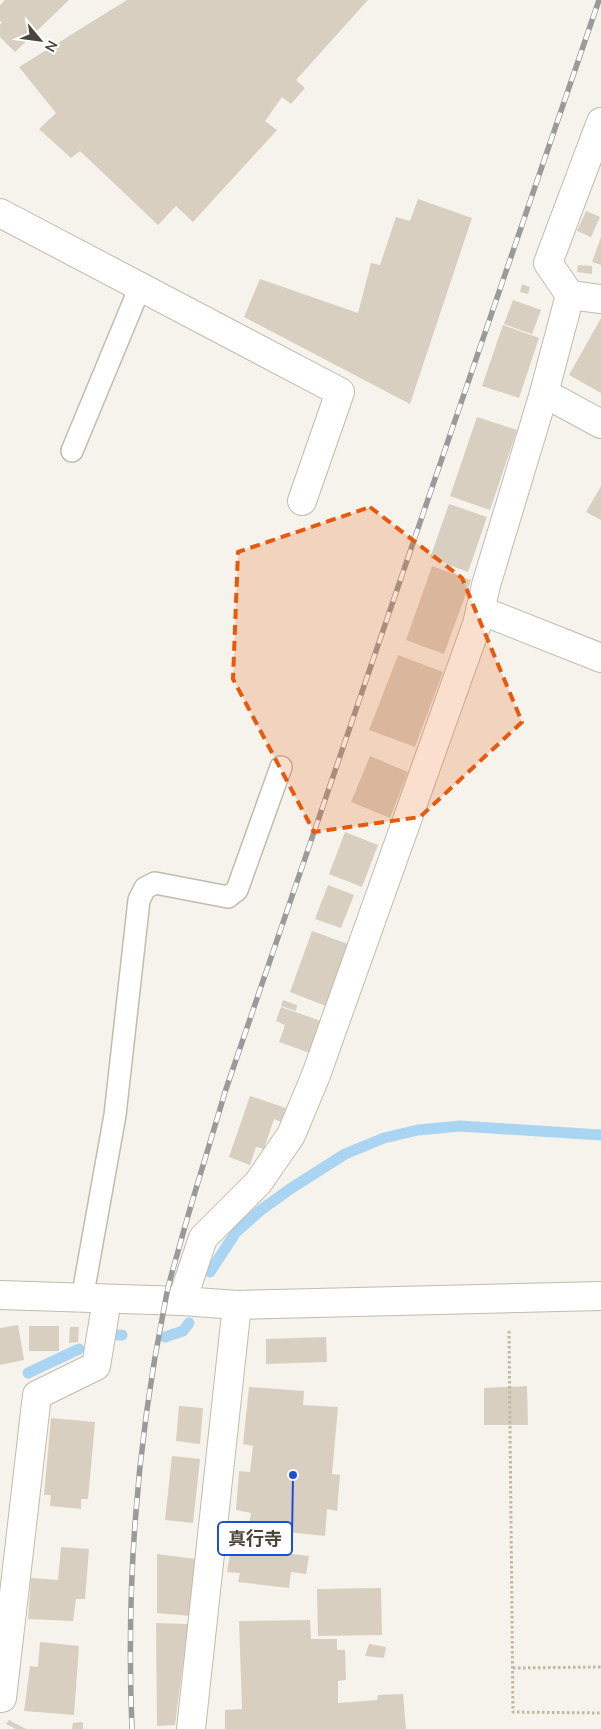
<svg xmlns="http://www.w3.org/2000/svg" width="601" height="1729" font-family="'Nunito Sans','Noto Sans JP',sans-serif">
<rect width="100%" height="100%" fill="#f6f3ec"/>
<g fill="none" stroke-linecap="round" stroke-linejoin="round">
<!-- stream -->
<g stroke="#a9d4f2" stroke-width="11">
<polyline points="210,1272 236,1232 261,1210 290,1189 345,1154 384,1138 418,1130 460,1126 601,1135"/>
<polyline points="118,1335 122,1335"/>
<polyline points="165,1337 183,1331 189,1323"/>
<polyline points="28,1373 79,1349"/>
</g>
</g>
<!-- building -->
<g fill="#d8cfc1">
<polygon points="5,0 69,0 15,52 0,37 0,25 2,22 0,21 0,5"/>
<polygon points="127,0 368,0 296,80 305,88 291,104 282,97 265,121 277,130 193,222 176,206 158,225 80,151 71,158 39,129 56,113 19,67"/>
<polygon points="418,199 472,218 410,404 244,317 260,279 358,313 371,263 380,265 396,217 410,221"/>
<polygon points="586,211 600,217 591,237 577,231"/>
<polygon points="601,237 601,265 592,262"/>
<polygon points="578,265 592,266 592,274 577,272"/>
<polygon points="522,284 530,287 528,294 520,292"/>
<polygon points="513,300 541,310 532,334 504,324"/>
<polygon points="601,318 601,393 569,375"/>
<polygon points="503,325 539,338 519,398 482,386"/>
<polygon points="477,417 517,430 490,510 450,496"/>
<polygon points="601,486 601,520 586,512"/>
<polygon points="449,504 487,517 468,572 430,558"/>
<polygon points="432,566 471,580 444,654 406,640"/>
<polygon points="398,655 443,672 415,747 369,730"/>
<polygon points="370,756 408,772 390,818 351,802"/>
<polygon points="345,832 378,845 362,887 329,874"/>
<polygon points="328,885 354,895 341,928 315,919"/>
<polygon points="312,931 348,944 326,1006 290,992"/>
<polygon points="283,1000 297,1005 296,1011 281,1006"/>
<polygon points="281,1007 321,1021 310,1053 279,1042 285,1025 276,1021"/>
<polygon points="250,1096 286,1108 281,1122 274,1119 264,1149 256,1147 250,1165 229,1157"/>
<polygon points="18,1325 24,1360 0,1365 0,1328"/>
<rect x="29" y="1326" width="30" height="25"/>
<polygon points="70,1327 79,1327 78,1342 69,1343"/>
<polygon points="326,1337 327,1362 266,1364 266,1339"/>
<polygon points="527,1386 528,1425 484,1425 484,1388"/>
<polygon points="249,1387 304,1391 303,1405 338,1407 332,1474 340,1475 337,1511 327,1509 325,1536 248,1528 251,1513 236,1510 239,1471 250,1472 253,1446 243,1444"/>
<polygon points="179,1406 203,1408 200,1444 176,1441"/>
<polygon points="51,1418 95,1422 88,1499 81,1499 81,1509 50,1506 51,1495 44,1495"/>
<polygon points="172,1456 200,1459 193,1523 165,1520"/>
<polygon points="61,1547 89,1549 85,1599 76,1599 73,1621 28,1619 31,1578 58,1580"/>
<polygon points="231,1547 309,1556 306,1574 291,1572 289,1588 238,1582 240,1573 227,1572"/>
<polygon points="157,1554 196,1559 190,1616 157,1613"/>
<polygon points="381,1588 382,1635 318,1636 317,1589"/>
<polygon points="310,1620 311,1639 337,1639 337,1650 345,1650 346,1680 338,1681 338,1703 377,1700 378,1695 403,1694 406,1729 225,1729 225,1710 242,1709 239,1621"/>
<polygon points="156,1623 188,1624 175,1725 157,1726"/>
<polygon points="40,1642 79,1646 74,1715 24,1711 30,1666 38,1667"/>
<polygon points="369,1644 386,1647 384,1658 365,1656"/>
<polygon points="9,1720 26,1729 16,1729 6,1724"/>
<polygon points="83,1722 83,1729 72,1729 73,1723"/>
</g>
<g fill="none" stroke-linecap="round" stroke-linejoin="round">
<!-- lane casing -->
<g stroke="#c2bbae" stroke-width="24">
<g id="lane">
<polyline points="72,451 140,287"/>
<polyline points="82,1299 115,1115 139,900 145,888 155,883 228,897 237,890 281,767"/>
</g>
</g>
<!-- street casing -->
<g stroke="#c2bbae" stroke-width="30">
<g id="street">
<polyline points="0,213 340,392 302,501"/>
<polyline points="570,295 601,299"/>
<polyline points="544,393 601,424"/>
<polyline points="480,610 601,658"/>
<polyline points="0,1295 182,1301 237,1305 601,1296"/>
<polyline points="182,1301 203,1238 258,1183 291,1135 316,1075 477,624 486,585 544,393 570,295 548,263 601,122"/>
<polyline points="2,1698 37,1395 96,1366 107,1300"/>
<polyline points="191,1729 237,1305"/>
</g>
</g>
<!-- path -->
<g stroke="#c4b79f" stroke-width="3" stroke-dasharray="2.5 2.5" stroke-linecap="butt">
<polyline points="509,1331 513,1712 601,1713"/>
<polyline points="513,1668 601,1667"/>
</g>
<!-- lane -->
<use href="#lane" stroke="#fff" stroke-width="21"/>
<!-- street -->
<use href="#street" stroke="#fff" stroke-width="28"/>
<!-- rail casing -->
<g stroke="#9a9a9a" stroke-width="5.5">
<path id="rail" d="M132 1729C126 1587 137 1442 165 1303 168 1284 174 1266 179 1248 193 1196 210 1144 225 1092L599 0"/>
</g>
<!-- rail -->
<use href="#rail" stroke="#fff" stroke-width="4" stroke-dasharray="11" stroke-linecap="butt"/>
</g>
<!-- marked area -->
<path fill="#e8590c" fill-opacity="0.2" stroke="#e8590c" stroke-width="4" stroke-dasharray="10 6" stroke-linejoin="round" d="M370 507 462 578 522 722 420 817 314 832 233 679 238 552Z"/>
<!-- callouts -->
<path fill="none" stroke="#1d4ed8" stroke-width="2" d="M293 1475L292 1539"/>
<circle fill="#1d4ed8" stroke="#fff" stroke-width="2" cx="293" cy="1475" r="5"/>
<rect fill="#fff" stroke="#1d4ed8" stroke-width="2" x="218" y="1522" width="74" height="33" rx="5"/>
<g font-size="18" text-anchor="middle" font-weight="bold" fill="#4b4439">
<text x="255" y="1545">真行寺</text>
</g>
<!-- north arrow -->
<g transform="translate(40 40) rotate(119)" stroke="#ffffff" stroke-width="4" paint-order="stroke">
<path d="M0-4L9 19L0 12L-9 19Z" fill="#4b4439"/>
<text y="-8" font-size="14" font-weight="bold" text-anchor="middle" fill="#4b4439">N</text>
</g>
</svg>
